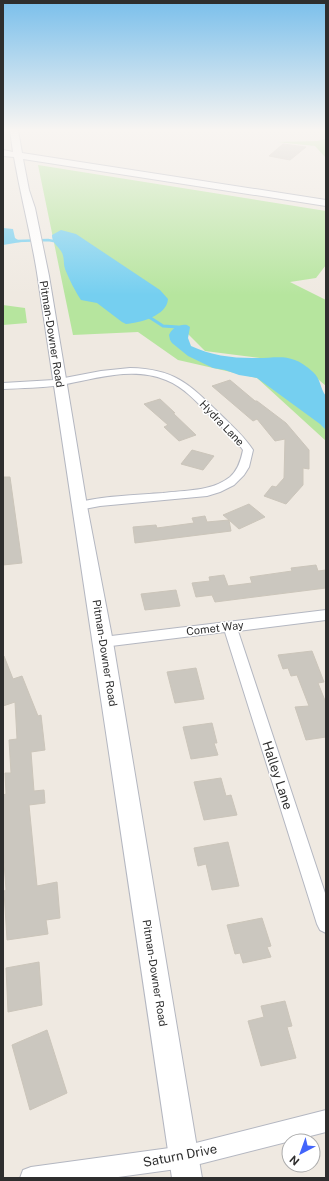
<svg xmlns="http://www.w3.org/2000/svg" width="329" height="1181" font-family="'Public Sans',sans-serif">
<rect width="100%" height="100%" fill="#efe9e1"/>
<!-- green -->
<g fill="#b6e59e">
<polygon points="326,139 326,158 315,146 277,142 317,141"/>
<polygon points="38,165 326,211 326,265 316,278 290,282 326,300 326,386 299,363 205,351 180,326 170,340 280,379 326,420 326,441 257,378 178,360 138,332 73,335"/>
<polygon points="3,305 25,308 27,323 3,325"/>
</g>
<!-- water -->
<g fill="#75cff0">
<polygon points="3,228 13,229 15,238 21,242 3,245"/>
<path d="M61 230 76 234 160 290 168 299C167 316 139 323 126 324L122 322 97 303 81 300C75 291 69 279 65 269 63 263 65 257 61 251 57 245 52 243 52 235Z"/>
<path d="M187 325 190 327 188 338 191 346C210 355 231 358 252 358 278 359 290 351 313 372 321 379 320 389 326 396V430L320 424 257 378 239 375 225 370 213 368 188 356 172 343 170 340 169 335C172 328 179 324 187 325Z"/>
</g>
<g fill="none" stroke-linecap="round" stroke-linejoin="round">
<!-- stream-far1 -->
<polyline stroke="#75cff0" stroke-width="2.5" points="17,241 48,240 59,242"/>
<!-- stream -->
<polyline stroke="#75cff0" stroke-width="3" points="146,315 163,326 178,327 182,329"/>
</g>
<!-- building -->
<g fill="#cbc7bf" stroke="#cbc5ba">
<polygon points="283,144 306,147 290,160 269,156"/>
<polygon points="230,380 255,401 257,401 286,423 309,450 309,469 303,468 303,485 286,504 264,496 272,486 276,487 284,478 285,439 275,441 257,419 253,421 212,386"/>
<polygon points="160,399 175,413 173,413 196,435 179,441 164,427 168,425 144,404"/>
<polygon points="192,450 214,456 203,470 181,464"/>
<polygon points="3,477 10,477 22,563 3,565"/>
<polygon points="249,504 265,517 239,529 229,520 231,531 135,543 133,527 156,525 157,528 194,523 192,518 205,516 207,522 229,520 223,515"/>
<polygon points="316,565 318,571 326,570 326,588 215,602 212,595 196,597 192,583 210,581 209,577 224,575 228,586 252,583 250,577 292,571 291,568"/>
<polygon points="176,590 180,606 145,610 141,594"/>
<polygon points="312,651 324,682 318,683 326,703 326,737 306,740 295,707 309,706 297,675 291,676 288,668 283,669 278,655"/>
<polygon points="3,656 4,656 13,679 22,676 38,716 41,715 45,750 31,752 34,791 44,790 45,803 29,805 37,886 57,882 60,918 46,920 48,934 7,940 4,891 6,890 3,848 3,795 6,794 5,773 11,773 9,740 17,739 15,702 3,706"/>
<polygon points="196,668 204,699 175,703 167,672"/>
<polygon points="212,723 217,743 214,743 218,755 191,759 183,727"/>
<polygon points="221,778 226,796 231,795 237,815 204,820 194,782"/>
<polygon points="228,842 239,886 212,890 206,864 198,866 194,848"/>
<polygon points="262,918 271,946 267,947 271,957 243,963 240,953 235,954 227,925"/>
<polygon points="39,962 42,1005 8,1012 6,968"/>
<polygon points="285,1001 292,1026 287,1027 296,1058 261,1066 248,1021 264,1017 261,1006"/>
<polygon points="47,1030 67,1093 30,1110 12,1045"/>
</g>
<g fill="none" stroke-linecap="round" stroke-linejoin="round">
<!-- street casing -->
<g stroke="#b4b7c1" stroke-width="2">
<g id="street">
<path d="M130 368C175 369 189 384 220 414 232 426 244 436 253 450L249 467 244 475 234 485 220 492 207 496 100 506 79 510 75 509 73 506 75 503C103 496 134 495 163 493 185 490 211 492 230 477 238 470 241 460 243 450 234 437 222 428 211 417 198 403 184 387 166 380 132 366 95 379 61 385 42 388 22 388 3 389V383L54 380 101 371Z"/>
<polygon points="326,610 326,620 238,631 326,896 326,933 320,930 317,924 225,632 103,647 98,646 96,642 98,638 103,637"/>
<polygon points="326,1110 326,1132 184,1168 111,1178 20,1178 23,1170 31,1167 184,1146"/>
</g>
</g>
<!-- secondary casing -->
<g stroke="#b4b7c1" stroke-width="2">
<path id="secondary" d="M10 130H18L22 153 326 200V206L23 159 29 190 35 208 49 276 87 506 113 642 202 1178H172C128 878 83 579 38 279 32 238 21 198 14 157L3 156V150L13 152Z"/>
</g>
<!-- street -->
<use href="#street" fill="#fff" fill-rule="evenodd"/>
<!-- secondary -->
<use href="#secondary" fill="#fff" fill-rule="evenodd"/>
</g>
<!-- sky -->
<linearGradient id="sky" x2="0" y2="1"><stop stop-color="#7abfeb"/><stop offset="0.44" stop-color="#f8f5f2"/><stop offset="1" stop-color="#f8f5f2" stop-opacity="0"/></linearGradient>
<rect width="329" height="295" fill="url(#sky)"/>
<g text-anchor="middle" stroke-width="3" stroke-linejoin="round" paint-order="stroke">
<!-- street labels -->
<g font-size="11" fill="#2e2e2e" stroke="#fff">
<text transform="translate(52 334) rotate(81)" y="4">Pitman-Downer Road</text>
<text transform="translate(222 423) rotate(46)" y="4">Hydra Lane</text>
<text transform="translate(215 628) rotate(-7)" y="4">Comet Way</text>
<text transform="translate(105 653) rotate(81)" y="4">Pitman-Downer Road</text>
<text transform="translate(155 973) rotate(81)" y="4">Pitman-Downer Road</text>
</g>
<!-- near-street labels -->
<g font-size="13" fill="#2e2e2e" stroke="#fff">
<text transform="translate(278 775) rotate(72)" y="5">Halley Lane</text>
<text transform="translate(180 1155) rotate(-11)" y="5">Saturn Drive</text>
</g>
</g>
<!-- border -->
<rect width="329" height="1181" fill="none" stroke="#2e2e2e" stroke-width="8"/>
<!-- north arrow -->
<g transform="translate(301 1153) rotate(221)"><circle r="19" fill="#ffffff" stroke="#ababab"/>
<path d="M0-3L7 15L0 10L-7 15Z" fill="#4264fb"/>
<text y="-6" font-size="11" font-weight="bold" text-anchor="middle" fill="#2e2e2e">N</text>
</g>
</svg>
